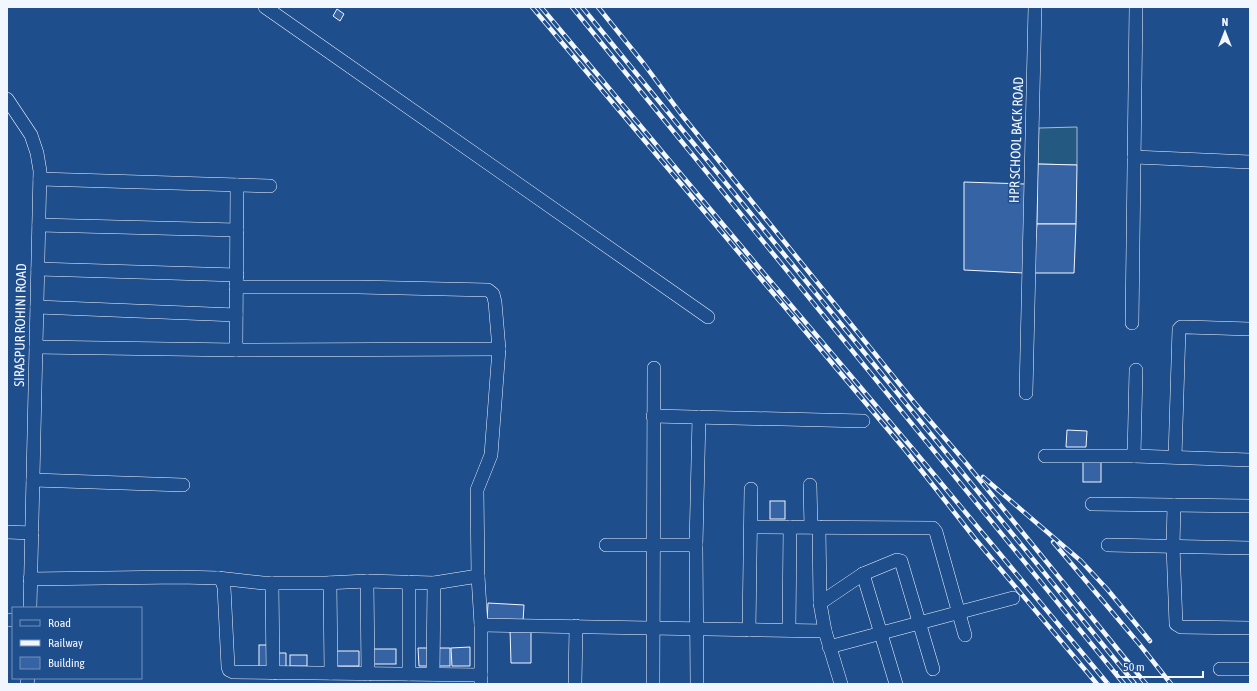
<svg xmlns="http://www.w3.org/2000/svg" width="1257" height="691" font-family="'Asap Condensed',sans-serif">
<rect width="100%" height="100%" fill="#1f4e8c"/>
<!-- green -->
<polygon fill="#245a82" stroke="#a8bbd7" points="1077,127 1077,165 1038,164 1039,128"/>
<!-- building -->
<g fill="#3563a3" stroke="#f2f6ff">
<polygon points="337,9 344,14 340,21 333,16"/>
<polygon points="1038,164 1077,165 1076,224 1037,224"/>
<polygon points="964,182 1025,184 1024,273 964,270"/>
<polygon points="1037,224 1076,224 1074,273 1033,273"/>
<polygon points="1067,430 1087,431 1086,447 1066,447"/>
<rect x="1083" y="457" width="18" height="25"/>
<rect x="770" y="501" width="15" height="18"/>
<polygon points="488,603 524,605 523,622 487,621"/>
<polygon points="510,629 531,629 531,663 511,663"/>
<rect x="259" y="645" width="10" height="24"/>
<polygon points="470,647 470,666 452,666 451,648"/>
<polygon points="418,648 432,648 432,666 419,666"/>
<rect x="434" y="648" width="16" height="18"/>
<rect x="371" y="649" width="25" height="15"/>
<polygon points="333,651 359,651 359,666 334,666"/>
<polygon points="272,653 286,653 286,667 273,667"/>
<rect x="290" y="655" width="17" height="11"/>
</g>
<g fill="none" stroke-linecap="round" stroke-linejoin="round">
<!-- minor casing -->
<g stroke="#f2f6ff" stroke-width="14">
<g id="minor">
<polyline points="265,7 708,317"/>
<polyline points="7,99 31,135 37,153 40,171 30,608"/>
<polyline points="1134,157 1250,162"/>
<polyline points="40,179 270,186"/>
<polyline points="39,225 237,230"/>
<polyline points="38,269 237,275"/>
<polyline points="37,307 236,315"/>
<polyline points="1132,323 1136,7"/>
<polyline points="36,347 236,350 499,349"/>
<polyline points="236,350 237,185"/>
<polyline points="1026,393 1035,7"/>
<polyline points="653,416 863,421"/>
<polyline points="1045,456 1134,456 1250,460"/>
<polyline points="1134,456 1136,370"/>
<polyline points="1175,457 1179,329 1181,327 1186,327 1250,329"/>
<polyline points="33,480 183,485"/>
<polyline points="810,485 811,527"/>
<polyline points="1092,504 1250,506"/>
<polyline points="1174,505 1173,546 1176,624 1181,627 1250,628"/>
<polyline points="751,527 933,528 936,532 965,635"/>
<polyline points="819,527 820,603 825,631 841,684"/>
<polyline points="7,532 32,533"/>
<polyline points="606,545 696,545"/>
<polyline points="1108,545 1250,548"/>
<polyline points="863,574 896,684"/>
<polyline points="478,576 481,625 481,684"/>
<polyline points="218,578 263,583 326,583 367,581 434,583 478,576 477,490 491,455 499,349 495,302 493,294 488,290 358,287 236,287"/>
<polyline points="30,579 180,577 218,578 221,579 224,587 228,667 229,670 233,672 481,675"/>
<polyline points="367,581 368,674"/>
<polyline points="409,582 409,674"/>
<polyline points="272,583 273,673"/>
<polyline points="330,583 331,673"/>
<polyline points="820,603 863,574 897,560 901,561 933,669"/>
<polyline points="7,620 13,620"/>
<polyline points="481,625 825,631"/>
<polyline points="749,630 751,489"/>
<polyline points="789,630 790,527"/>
<polyline points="829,647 1013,598"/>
<polyline points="1220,669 1250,669"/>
<polyline points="433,674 434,583"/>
<polyline points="27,684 28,678"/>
<polyline points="575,684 576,626"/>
<polyline points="653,684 654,368"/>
<polyline points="697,684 696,545 699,417"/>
</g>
</g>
<!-- minor -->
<use href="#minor" stroke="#1f4e8c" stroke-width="13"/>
<!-- rail casing -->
<g stroke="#f2f6ff" stroke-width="4.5">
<g id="rail">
<polyline points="532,7 906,451 976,540 1097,684"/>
<polyline points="541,7 767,277 912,448 1108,684"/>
<polyline points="572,7 1124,684"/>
<polyline points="582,7 1135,684"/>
<polyline points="598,7 644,64 681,114 914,402 966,463 1146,684"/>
<polyline points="983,477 1081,561 1107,589 1150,641"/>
<polyline points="1053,542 1140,645 1171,684"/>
</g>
</g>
<!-- rail -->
<use href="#rail" stroke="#1f4e8c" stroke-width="3" stroke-dasharray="9" stroke-linecap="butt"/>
</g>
<g text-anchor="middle" stroke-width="3" stroke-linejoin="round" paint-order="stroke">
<!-- street labels -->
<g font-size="14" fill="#f2f6ff" stroke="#1f4e8c">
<text transform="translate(1016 140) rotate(-88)" y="5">HPR SCHOOL BACK ROAD</text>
<text transform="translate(20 325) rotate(-89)" y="5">SIRASPUR ROHINI ROAD</text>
</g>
</g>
<!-- border -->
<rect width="1257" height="691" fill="none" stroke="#f2f6ff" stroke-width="16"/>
<!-- legend -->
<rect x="12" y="607" width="130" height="72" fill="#1f4e8c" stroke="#7391ba"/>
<rect x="20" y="620" width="20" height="6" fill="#1f4e8c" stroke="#7391ba"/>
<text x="48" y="627" font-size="12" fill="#f2f6ff">Road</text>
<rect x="20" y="640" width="20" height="6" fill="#f2f6ff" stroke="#7391ba"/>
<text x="48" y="647" font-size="12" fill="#f2f6ff">Railway</text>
<rect x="20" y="657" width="20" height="12" fill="#3563a3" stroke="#7391ba"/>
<text x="48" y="667" font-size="12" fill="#f2f6ff">Building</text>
<!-- north arrow -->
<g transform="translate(1225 32)" stroke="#1f4e8c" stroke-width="3" paint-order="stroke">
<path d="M0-3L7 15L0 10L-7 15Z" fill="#f2f6ff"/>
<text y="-6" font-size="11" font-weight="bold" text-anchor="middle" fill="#f2f6ff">N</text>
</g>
<!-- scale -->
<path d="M1117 671v6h86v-6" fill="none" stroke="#f2f6ff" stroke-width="2"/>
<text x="1123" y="671" font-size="12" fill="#f2f6ff" stroke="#1f4e8c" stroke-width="3" paint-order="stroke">50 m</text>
</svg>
